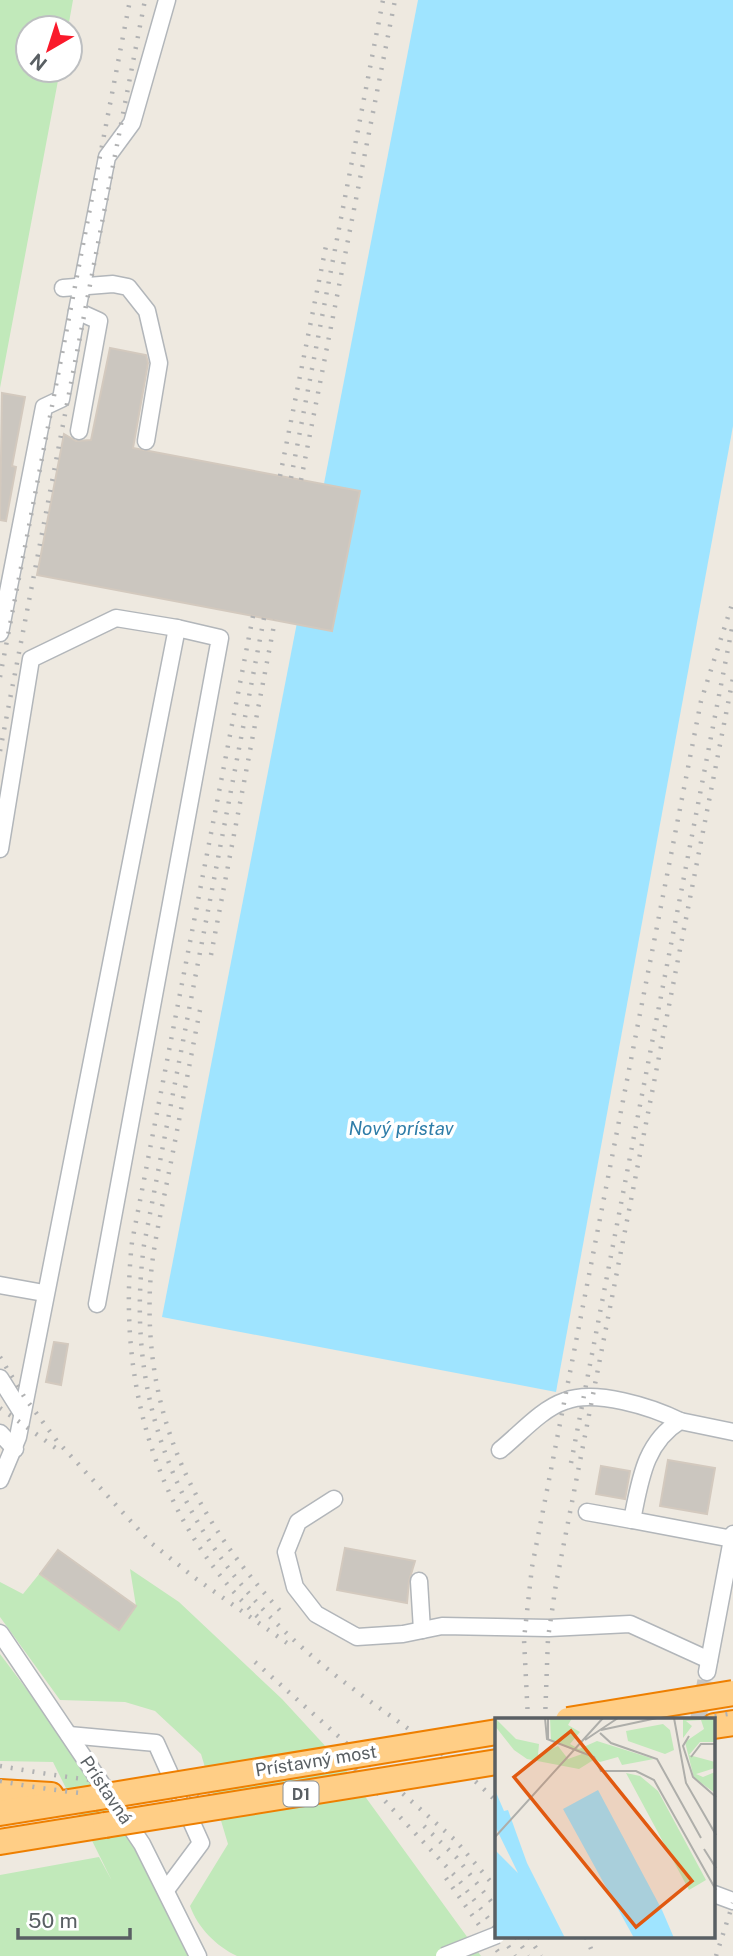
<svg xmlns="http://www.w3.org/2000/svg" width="733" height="1956" font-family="'Public Sans',sans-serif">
<rect width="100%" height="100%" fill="#eee9e0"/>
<!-- green -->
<g fill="#c1e9ba">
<polygon points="0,0 73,0 68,28 28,28 28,70 60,70 0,388"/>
<path d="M130 1569 179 1602 282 1699 340 1762 481 1956H237C216 1946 198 1928 190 1906L228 1844 201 1754 155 1711 125 1702 60 1700 0 1617V1582L23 1594 40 1573 118 1630 136 1606Z"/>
<polygon points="0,1654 74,1752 137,1853 188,1956 0,1956 0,1875 99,1857 112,1881 53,1762 0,1761"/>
</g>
<!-- water -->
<polygon fill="#9fe4ff" points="418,0 733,0 733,426 556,1392 162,1317"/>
<!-- building -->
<g fill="#cbc6bf" stroke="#d3c9be" stroke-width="2">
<polygon points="110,348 146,355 148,363 133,448 360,491 332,631 37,575 64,434 76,441 91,440"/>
<polygon points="2,393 25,397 12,466 16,467 6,521 0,520"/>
<polygon points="54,1342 68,1344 61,1385 46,1382"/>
<polygon points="668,1460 715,1468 707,1514 660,1506"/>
<polygon points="601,1466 630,1471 625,1499 596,1494"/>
<polygon points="345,1548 415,1561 409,1581 407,1603 337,1590"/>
<polygon points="58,1550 136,1606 119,1630 40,1574"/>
</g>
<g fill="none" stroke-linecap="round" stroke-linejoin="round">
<!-- minor-tunnel -->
<polyline stroke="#c9c6c1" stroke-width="16" stroke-dasharray="16 8" stroke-linecap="butt" points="698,1720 707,1672"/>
<!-- minor casing -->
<g stroke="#b2b6ba" stroke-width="19">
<g id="minor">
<polyline points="63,288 113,284 128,287 147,311 159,363 146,441"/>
<polyline points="79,431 99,321 77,311 107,157 132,123 167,0"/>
<polyline points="0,633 44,407 61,399 77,311"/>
<polyline points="0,849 31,659 116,618 177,628"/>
<polyline points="0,1285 44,1293"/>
<polyline points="0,1378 22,1413"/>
<polyline points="0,1433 15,1449"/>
<path d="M500 1450C520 1434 541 1409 565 1401 595 1389 652 1407 680 1421"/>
<polyline points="0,1480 18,1437 177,628 220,638 97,1304"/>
<polyline points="334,1499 298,1522 286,1552 295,1587 316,1614 357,1637 403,1634 442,1626 549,1628 630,1624 709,1660"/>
<polyline points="587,1512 632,1520"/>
<path d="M732 1539 632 1520C640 1482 644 1443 680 1421L733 1432"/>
<polyline points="419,1581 422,1630"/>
<polyline points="0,1633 142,1844 198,1956"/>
<polyline points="707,1672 733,1534"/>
<polyline points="69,1735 156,1743 201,1843 166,1890"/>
<polyline points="714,1894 733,1901"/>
</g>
</g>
<!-- highway casing -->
<g stroke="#ee7f00" stroke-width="28">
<g id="highway">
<polyline points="714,1726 733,1723"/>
<polyline points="0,1792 51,1795"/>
<polyline points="0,1813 94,1798"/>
<polyline points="0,1842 105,1825"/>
</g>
</g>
<!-- minor -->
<use href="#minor" stroke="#fff" stroke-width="16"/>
<!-- highway -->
<use href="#highway" stroke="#ffce86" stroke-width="24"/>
<!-- rail -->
<g stroke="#b1b2b3" stroke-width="4.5" stroke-dasharray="2 9" stroke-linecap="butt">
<polyline points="280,476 326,246"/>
<polyline points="291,478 383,0"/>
<polyline points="301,480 395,0"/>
<path d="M253 616 132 1242C117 1382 155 1519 259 1618"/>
<path d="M264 618 144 1245C121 1419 194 1563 330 1671 385 1715 447 1751 497 1802"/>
<polyline points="0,677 130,0"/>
<polyline points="0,751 145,0"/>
<polyline points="211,955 275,620"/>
<path d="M200 1010C189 1066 179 1122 168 1177 161 1213 152 1250 150 1287 144 1419 196 1521 285 1616"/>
<polyline points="0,1357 25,1398 57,1441 150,1542 195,1578 287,1643"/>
<polyline points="0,1408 57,1449"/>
<polyline points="571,1463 732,628"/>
<polyline points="255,1662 455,1840 497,1889"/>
<polyline points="528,1720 524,1639 532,1567 701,701 733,601"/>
<polyline points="545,1720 548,1638 556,1584 733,678"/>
<polyline points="613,1720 733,1700"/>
<polyline points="693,1720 733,1713"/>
<path d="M0 1766C58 1776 122 1787 180 1784 287 1779 392 1756 497 1739"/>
<polyline points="355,1769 458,1879 497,1930"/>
<path d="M0 1781C57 1792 122 1799 180 1797 286 1794 392 1769 497 1752"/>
<polyline points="424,1826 457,1858 497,1909"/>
<polyline points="446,1878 501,1956"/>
<polyline points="502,1937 515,1956"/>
<polyline points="516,1937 528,1956"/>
<polyline points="529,1937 541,1956"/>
<polyline points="586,1937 594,1956"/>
<polyline points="716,1956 733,1903"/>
</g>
<!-- minor-bridge casing -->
<g stroke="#b2b6ba" stroke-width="19" stroke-linecap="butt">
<polyline id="minor-bridge" points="444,1956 497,1935"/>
</g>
<!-- highway-bridge casing -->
<g stroke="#ee7f00" stroke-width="28" stroke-linecap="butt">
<g id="highway-bridge">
<polyline points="568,1720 733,1693"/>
<polyline points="94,1798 497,1732"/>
<polyline points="105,1825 497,1762"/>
</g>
</g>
<!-- minor-bridge -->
<use href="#minor-bridge" stroke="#fff" stroke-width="16"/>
<!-- highway-bridge -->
<use href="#highway-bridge" stroke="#ffce86" stroke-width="24"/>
</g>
<g text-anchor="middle" stroke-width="7" stroke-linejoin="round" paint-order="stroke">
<!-- shield labels -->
<rect fill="#fff" stroke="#8b8f92" stroke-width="2" x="283.5" y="1781.5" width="35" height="25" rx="5"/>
<g font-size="16" font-weight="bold" fill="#595f63">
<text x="301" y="1800">D1</text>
</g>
<!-- street labels -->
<g font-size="18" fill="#595f63" stroke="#fff">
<text transform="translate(316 1761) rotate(-9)" y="6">Prístavný most</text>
<text transform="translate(106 1790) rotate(56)" y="6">Prístavná</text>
</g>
<!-- water labels -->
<g font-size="19" font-style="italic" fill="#2f7da8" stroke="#fff">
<text x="401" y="1135">Nový prístav</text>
</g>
</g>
<!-- overview -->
<g transform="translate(495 1718)">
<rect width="220" height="220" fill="#eee9e0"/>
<path d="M0 0 21 21 44 26 43 37 63 28 73 41 87 36 100 41 84 51 32 41 19 32 0 8ZM55 0H77L73 7 85 14 75 26 84 31 102 23 159 41 127 47 123 39 105 44 56 22ZM188 0H220V24H205L194 37 220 44V50L201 56 208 59 220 54V75L199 60 190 24 209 11 206 2 191 3 197 8 188 20ZM168 6 175 12 179 32 170 36 133 23 131 13ZM131 55 145 58 163 73 211 162 194 172Z" fill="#c1e9ba"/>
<path d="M0 72 9 93 13 92 32 145 70 220H0V132L23 155 0 108ZM103 72 167 192 179 220H139L68 91Z" fill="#9fe4ff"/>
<path fill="none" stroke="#aeaeaa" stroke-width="2" d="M50 0 52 21 99 39 106 53H141L159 62 221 172M179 0 191 65 221 117M106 12 162 0M105 15 116 25 162 41 206 120M194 18 188 28 198 59 221 79M53 22V0M90 22 123 0M196 39 206 26H221M0 119 108 0M209 131 221 150"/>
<path fill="#e15910" fill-opacity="0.15" stroke="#e15910" stroke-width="3.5" d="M76 13 197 163 141 209 19 59Z"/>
<rect width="220" height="220" fill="none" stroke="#595f63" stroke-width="3.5"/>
</g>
<!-- north arrow -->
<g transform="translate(49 49) rotate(219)"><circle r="33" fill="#ffffff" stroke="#bdbfc1" stroke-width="2"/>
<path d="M0-5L12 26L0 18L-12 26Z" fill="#fa1a2b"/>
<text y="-10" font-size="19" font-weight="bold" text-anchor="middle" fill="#595f63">N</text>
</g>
<!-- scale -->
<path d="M18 1928v10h112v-10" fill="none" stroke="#595f63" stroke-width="3.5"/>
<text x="28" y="1928" font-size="21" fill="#595f63" stroke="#ffffff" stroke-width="5" paint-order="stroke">50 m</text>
</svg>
